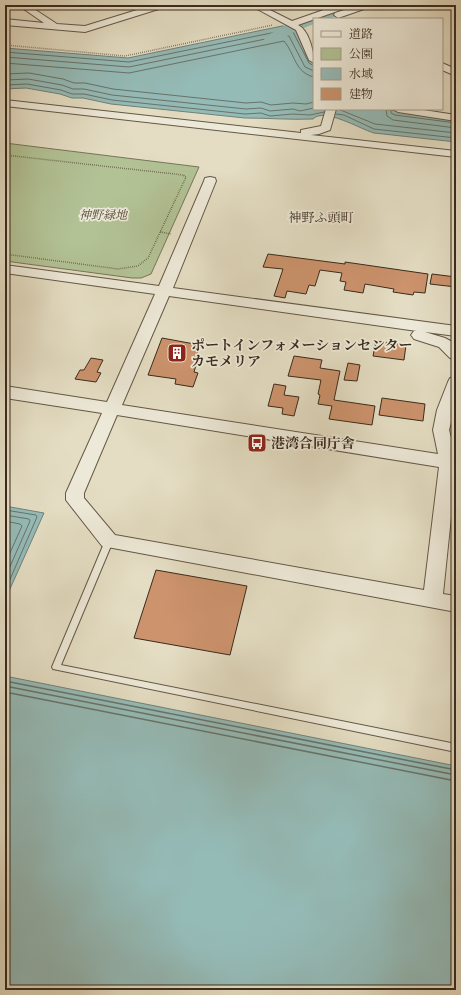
<svg xmlns="http://www.w3.org/2000/svg" width="461" height="995" font-family="Cardo,'Noto Serif JP',serif">
<rect width="100%" height="100%" fill="#e4ddc3"/>
<filter id="stains"><feTurbulence type="fractalNoise" baseFrequency=".005" numOctaves="4"/><feColorMatrix values="0 0 0 0 .2 0 0 0 0 .09 0 0 0 0 .02 0 0 0 .5 -.17"/></filter>
<radialGradient id="worn" r=".72"><stop offset=".6" stop-color="#630" stop-opacity="0"/><stop offset="1" stop-color="#630" stop-opacity=".3"/></radialGradient>
<!-- green -->
<polygon fill="#b2c295" stroke="#767659" points="5,143 199,167 151,274 141,278 132,278 5,261"/>
<!-- water -->
<g fill="#95bbb7" stroke="#718179">
<path d="M282 26 295 28 314 65V109H381L456 119V142L374 133C360 129 324 107 313 119 290 120 268 118 245 118L111 104 83 98H72L60 94 26 88 5 89V48L128 58Z"/>
<polygon points="5,506 44,513 5,600"/>
<polygon points="5,676 456,766 456,990 5,990"/>
</g>
<g fill="none" stroke-linecap="round" stroke-linejoin="round">
<!-- shore-far1 -->
<g stroke="#68736a" stroke-width="1">
<polyline points="5,52 129,62 286,30 293,32 309,63 314,66"/>
<polyline points="5,57 129,67 285,35 289,36 305,67 314,71"/>
<path d="M5 63 129 73 284 41C295 54 295 73 314 77"/>
<polyline points="5,74 29,73 63,79 74,83 85,83 113,89 246,103 261,102 271,105 293,103 306,104 314,102"/>
<polyline points="5,80 28,79 62,85 73,89 84,89 112,95 246,109 261,108 270,111 293,109 300,111 314,108"/>
<polyline points="5,85 27,84 61,90 72,94 84,94 112,100 245,114 261,113 270,116 293,114 310,115 324,112"/>
<polyline points="338,109 375,124 456,133"/>
<polyline points="386,109 387,116 393,120 456,128"/>
<polyline points="391,109 391,113 395,115 456,123"/>
<polyline points="336,114 344,115 374,129 456,138"/>
<polyline points="5,510 36,515 37,517 5,591"/>
<polyline points="5,515 29,519 30,521 5,578"/>
<polyline points="5,521 20,524 22,526 5,564"/>
</g>
<!-- shore -->
<g stroke="#68736a" stroke-width="1.5">
<polyline points="5,681 456,770"/>
<polyline points="5,686 456,775"/>
<polyline points="5,692 456,781"/>
</g>
<!-- river -->
<polygon fill="#95bbb7" fill-rule="evenodd" points="344,5 362,5 360,8 328,19 314,19 314,24 296,31 276,42 266,42 264,39 266,36 286,25"/>
</g>
<!-- building -->
<g fill="#cc936d" stroke="#3a2b1d">
<polygon points="268,254 345,264 345,262 428,274 425,293 414,292 413,295 393,292 394,289 365,284 363,293 344,290 346,282 340,281 342,273 320,270 315,286 309,285 306,294 287,291 285,298 274,296 283,269 263,267"/>
<polygon points="432,274 456,277 456,287 430,284"/>
<polygon points="162,338 200,345 194,362 197,362 194,372 198,373 193,387 175,384 176,379 148,375"/>
<polygon points="376,341 406,345 404,360 373,356"/>
<polygon points="294,356 322,360 320,368 340,371 334,400 375,406 372,425 329,419 332,406 318,404 320,395 318,394 321,380 288,376"/>
<polygon points="91,358 103,360 97,372 101,373 96,382 75,379 80,370 84,370"/>
<polygon points="348,363 360,365 357,381 344,380"/>
<polygon points="274,384 286,386 284,395 299,397 294,416 282,414 283,408 268,406"/>
<polygon points="382,398 425,404 423,421 379,415"/>
<polygon points="156,570 247,586 230,655 134,638"/>
</g>
<g fill="none" stroke-linecap="round" stroke-linejoin="round">
<!-- service casing -->
<g stroke="#645846" stroke-width="2">
<polygon id="service" points="109,538 112,539 113,541 61,665 456,744 456,752 53,669 52,667 105,541 106,539"/>
</g>
<!-- minor casing -->
<g stroke="#645846" stroke-width="2">
<g id="minor">
<polygon points="18,5 28,5 57,24 85,26 153,5 166,5 165,7 85,32 5,25 5,19 44,23"/>
<path d="M250 5H260L292 21 338 5H350L349 7 298 25C309 30 314 52 314 63L309 60 296 30Z"/>
<polygon points="359,5 371,5 370,7 341,17 338,18 334,15 335,13"/>
<polygon points="442,63 456,69 456,76 442,70"/>
<polygon points="5,100 301,133 301,130 321,126 326,109 336,109 330,130 319,134 311,135 456,151 456,157 5,106"/>
<polygon points="393,109 417,109 456,115 456,121 398,112"/>
</g>
</g>
<!-- tertiary casing -->
<g stroke="#645846" stroke-width="2">
<path id="tertiary" d="M210 177 215 178 216 181 173 288 456 326V336L425 332 445 338 456 344V359L450 358 439 347 414 339 411 335 414 331H417L169 296 122 405 438 454 433 430 437 410 448 382 450 378 456 377V403L449 430 456 457V469L443 594 456 596V612L102 546 66 500V493L102 413 5 398V386L107 402 155 294 5 273V265L159 286 204 181 205 178ZM117 415 439 467 424 590 115 535 84 498V493Z"/>
</g>
<!-- path -->
<g stroke="#3a2b1d" stroke-width="1.5" stroke-dasharray="0.5 1.5" stroke-linecap="butt">
<polyline points="5,45 125,56 273,25"/>
<polyline points="5,155 183,175 186,177 148,258 138,266 118,269 5,254"/>
<polyline points="160,232 171,234"/>
</g>
<!-- service -->
<use href="#service" fill="#ede9d8" fill-rule="evenodd"/>
<!-- minor -->
<use href="#minor" fill="#ede9d8" fill-rule="evenodd"/>
<!-- tertiary -->
<use href="#tertiary" fill="#ede9d8" fill-rule="evenodd"/>
</g>
<!-- icons -->
<defs>
<g id="building-square" transform="scale(1)"><rect x="-9" y="-9" width="18" height="18" rx="4" fill="#8f2418" stroke="#ede9d8"/><path d="M-4-6H4V6H1V3H-1V6H-4ZM-2.5-4.3h1.7v1.8h-1.7ZM.8-4.3h1.7v1.8H.8ZM-2.5-1h1.7V.8h-1.7ZM.8-1h1.7V.8H.8Z" fill="#fff"/></g>
<g id="bus-square" transform="scale(1)"><rect x="-9" y="-9" width="18" height="18" rx="4" fill="#8f2418" stroke="#ede9d8"/><path d="M-5-6H5V4H4V6H2V4H-2V6H-4V4H-5ZM-3.5-4V0h7V-4ZM-3.5 1.2v1.5H-2V1.2ZM2 1.2v1.5H3.5V1.2Z" fill="#fff"/></g>
</defs>
<g fill-rule="evenodd">
<use href="#building-square" x="177" y="353"/>
<use href="#bus-square" x="257" y="443"/>
</g>
<g text-anchor="middle" stroke-width="3.5" stroke-linejoin="round" paint-order="stroke">
<!-- far-park labels -->
<g font-size="12" font-style="italic" fill="#524935" stroke="#ede9d8">
<text x="103" y="219">神野緑地</text>
</g>
<!-- far-quarter labels -->
<g font-size="13" fill="#3a2b1d" stroke="#ede9d8">
<text x="321" y="222">神野ふ頭町</text>
</g>
<!-- poi labels -->
<g font-size="14" font-weight="bold" fill="#3a2b1d" stroke="#ede9d8" text-anchor="start">
<text x="191" y="350">ポートインフォメーションセンター<tspan x="191" dy="16">カモメリア</tspan></text>
<text x="271" y="448">港湾合同庁舎</text>
</g>
</g>
<!-- margin -->
<rect width="461" height="995" fill="none" stroke="#e4ddc3" stroke-width="20"/>
<rect x="6" y="6" width="449" height="983" fill="none" stroke="#3a2b1d" stroke-width="2"/>
<rect x="10" y="10" width="441" height="975" fill="none" stroke="#3a2b1d"/>
<!-- legend -->
<rect x="313" y="18" width="130" height="92" fill="#ede9d8" stroke="#a59d8d"/>
<rect x="321" y="31" width="20" height="6" fill="#ede9d8" stroke="#a59d8d"/>
<text x="349" y="38" font-size="12" fill="#3a2b1d">道路</text>
<rect x="321" y="48" width="20" height="12" fill="#b2c295" stroke="#a59d8d"/>
<text x="349" y="58" font-size="12" fill="#3a2b1d">公園</text>
<rect x="321" y="68" width="20" height="12" fill="#95bbb7" stroke="#a59d8d"/>
<text x="349" y="78" font-size="12" fill="#3a2b1d">水域</text>
<rect x="321" y="88" width="20" height="12" fill="#cc936d" stroke="#a59d8d"/>
<text x="349" y="98" font-size="12" fill="#3a2b1d">建物</text>
<rect width="100%" height="100%" filter="url(#stains)"/>
<rect width="100%" height="100%" fill="url(#worn)"/>
</svg>
